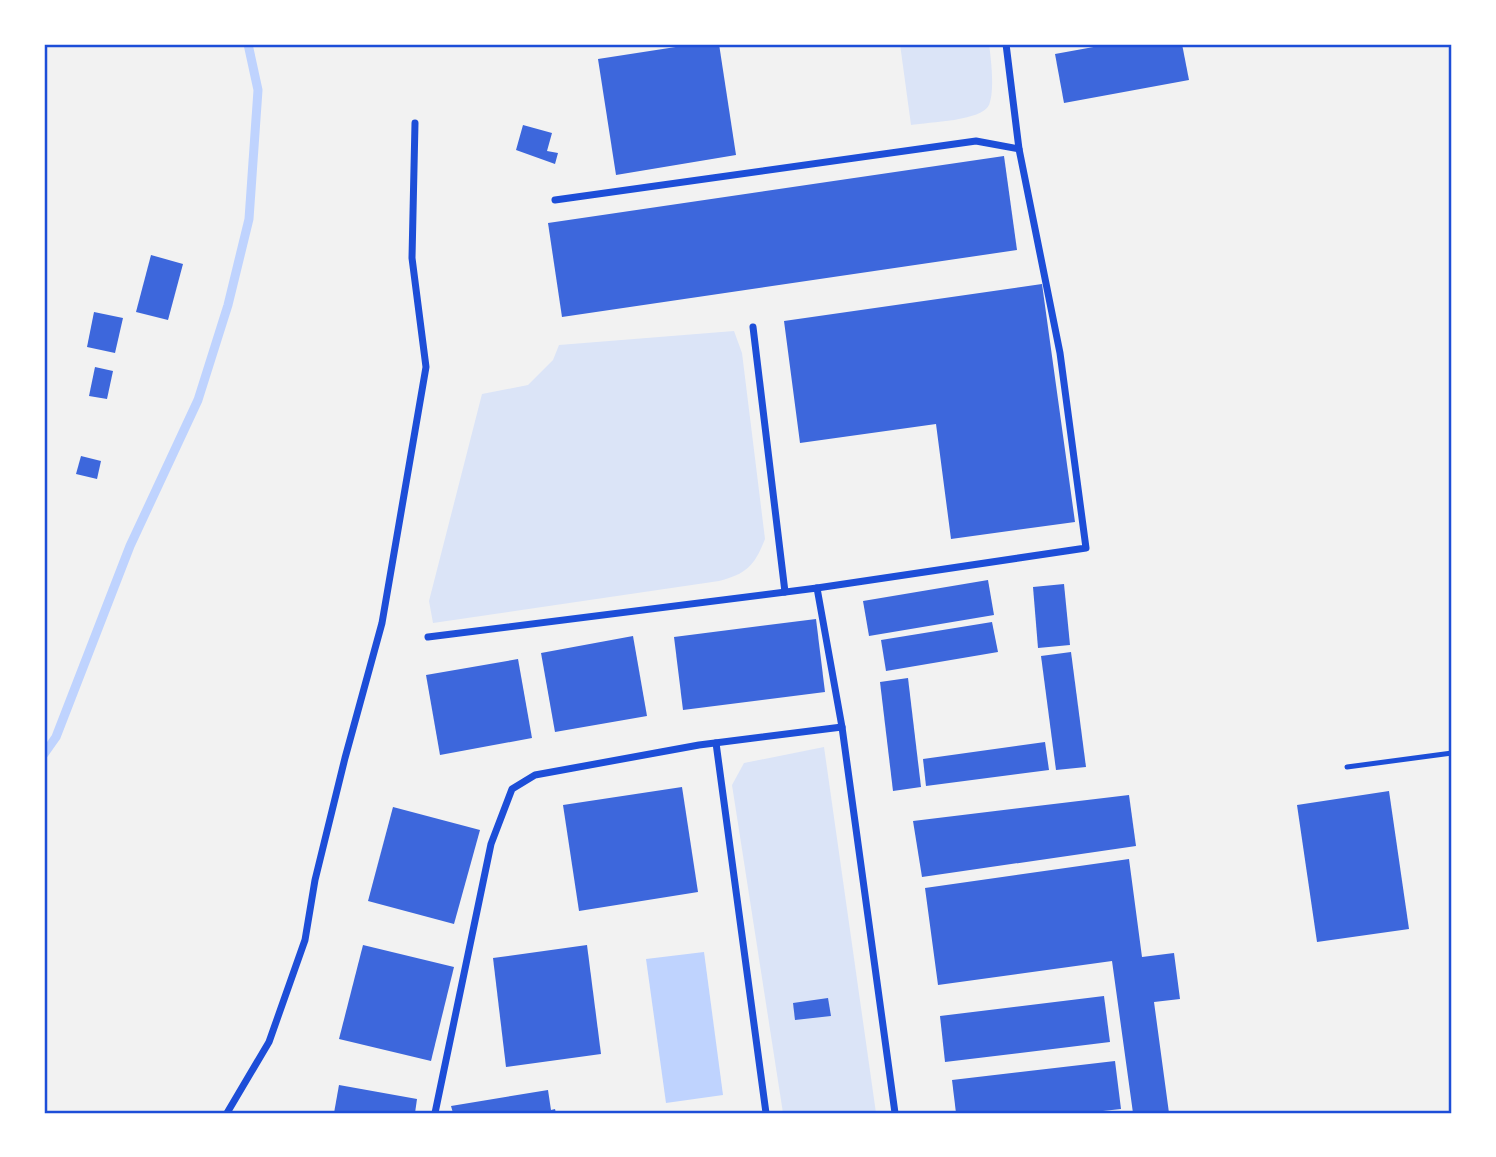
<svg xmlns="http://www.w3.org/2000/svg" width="1496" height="1157" font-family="Ubuntu,sans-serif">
<rect width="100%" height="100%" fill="#f2f2f2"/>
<!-- green -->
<g fill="#dbe4f7">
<path d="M900 44H989C991 59 995 91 989 105 982 121 929 122 911 125Z"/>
<path d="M734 331 742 353 765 539C755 565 747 574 719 581L433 623 429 601 482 394 528 385 553 360 559 345Z"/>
<polygon points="824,747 876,1113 783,1113 732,785 744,763"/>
</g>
<!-- water -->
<polygon fill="#bfd3fe" points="704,952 723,1095 666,1103 646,959"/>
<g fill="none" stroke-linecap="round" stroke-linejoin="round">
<!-- stream -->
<polyline stroke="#bfd3fe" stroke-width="9" points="44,754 56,737 130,546 198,400 228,305 249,219 258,90 248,44"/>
</g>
<!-- building -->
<g fill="#3d67dc">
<polygon points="695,44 719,44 736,155 616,175 598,59"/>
<polygon points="1110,44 1182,44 1189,80 1064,103 1055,54"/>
<polygon points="523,125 552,133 547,151 558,153 555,164 516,150"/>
<polygon points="1004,156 1017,250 562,317 548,223"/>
<polygon points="151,255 183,264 168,320 136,312"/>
<polygon points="1042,284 1075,522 951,539 936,424 800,443 784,321"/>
<polygon points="94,312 123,318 115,353 87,347"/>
<polygon points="95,367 113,371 107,399 89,396"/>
<polygon points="81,456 101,461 97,479 76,474"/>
<polygon points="988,580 994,615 869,636 863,601"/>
<polygon points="1064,584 1070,645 1038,648 1033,587"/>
<polygon points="816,619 825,692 683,710 674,637"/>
<polygon points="992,622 998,652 886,671 881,640"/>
<polygon points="633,636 647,716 555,732 541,653"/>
<polygon points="1071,652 1086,767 1056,770 1041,656"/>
<polygon points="518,659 532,738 440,755 426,675"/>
<polygon points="908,678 921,787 893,791 880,682"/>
<polygon points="1045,742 1049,770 926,786 923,759"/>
<polygon points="682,787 698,892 579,911 563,805"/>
<polygon points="1389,791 1409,929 1317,942 1297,805"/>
<polygon points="1129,795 1136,846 922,877 913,821"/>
<polygon points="393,807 480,830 454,924 368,901"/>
<polygon points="1129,859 1142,957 1174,953 1180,999 1154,1002 1169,1113 1133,1113 1112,961 938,985 925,888"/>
<polygon points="363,945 454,967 431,1061 339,1039"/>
<polygon points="587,945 601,1054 506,1067 493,958"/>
<polygon points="1104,996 1110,1042 945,1062 940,1016"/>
<polygon points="828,998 831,1016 795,1020 793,1003"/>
<polygon points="1115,1061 1121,1109 1085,1113 956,1113 952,1080"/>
<polygon points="339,1085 417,1099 415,1113 334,1113"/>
<polygon points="548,1090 551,1110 555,1109 556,1113 453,1113 451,1106"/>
</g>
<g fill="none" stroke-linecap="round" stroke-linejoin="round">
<!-- service -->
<polyline stroke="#1d4ed8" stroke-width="5" points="1347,767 1452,753"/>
<!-- minor -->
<g stroke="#1d4ed8" stroke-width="7">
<polyline points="1006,44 1019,149"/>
<polyline points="555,200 976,141 1019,149 1060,353 1086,548 817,588 842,727 895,1113"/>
<polyline points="753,327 785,592"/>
<polyline points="428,637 817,588"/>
<polyline points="716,743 766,1113"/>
<polyline points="227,1113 269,1042 305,940 315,880 345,758 382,623 426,367 412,258 415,123"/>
<polyline points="435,1113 491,844 512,789 535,775 699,745 842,727"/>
</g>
</g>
<!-- border -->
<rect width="1496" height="1157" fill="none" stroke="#ffffff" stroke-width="91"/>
<rect x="46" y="46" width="1404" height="1066" fill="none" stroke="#1d4ed8" stroke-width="2.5"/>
</svg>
